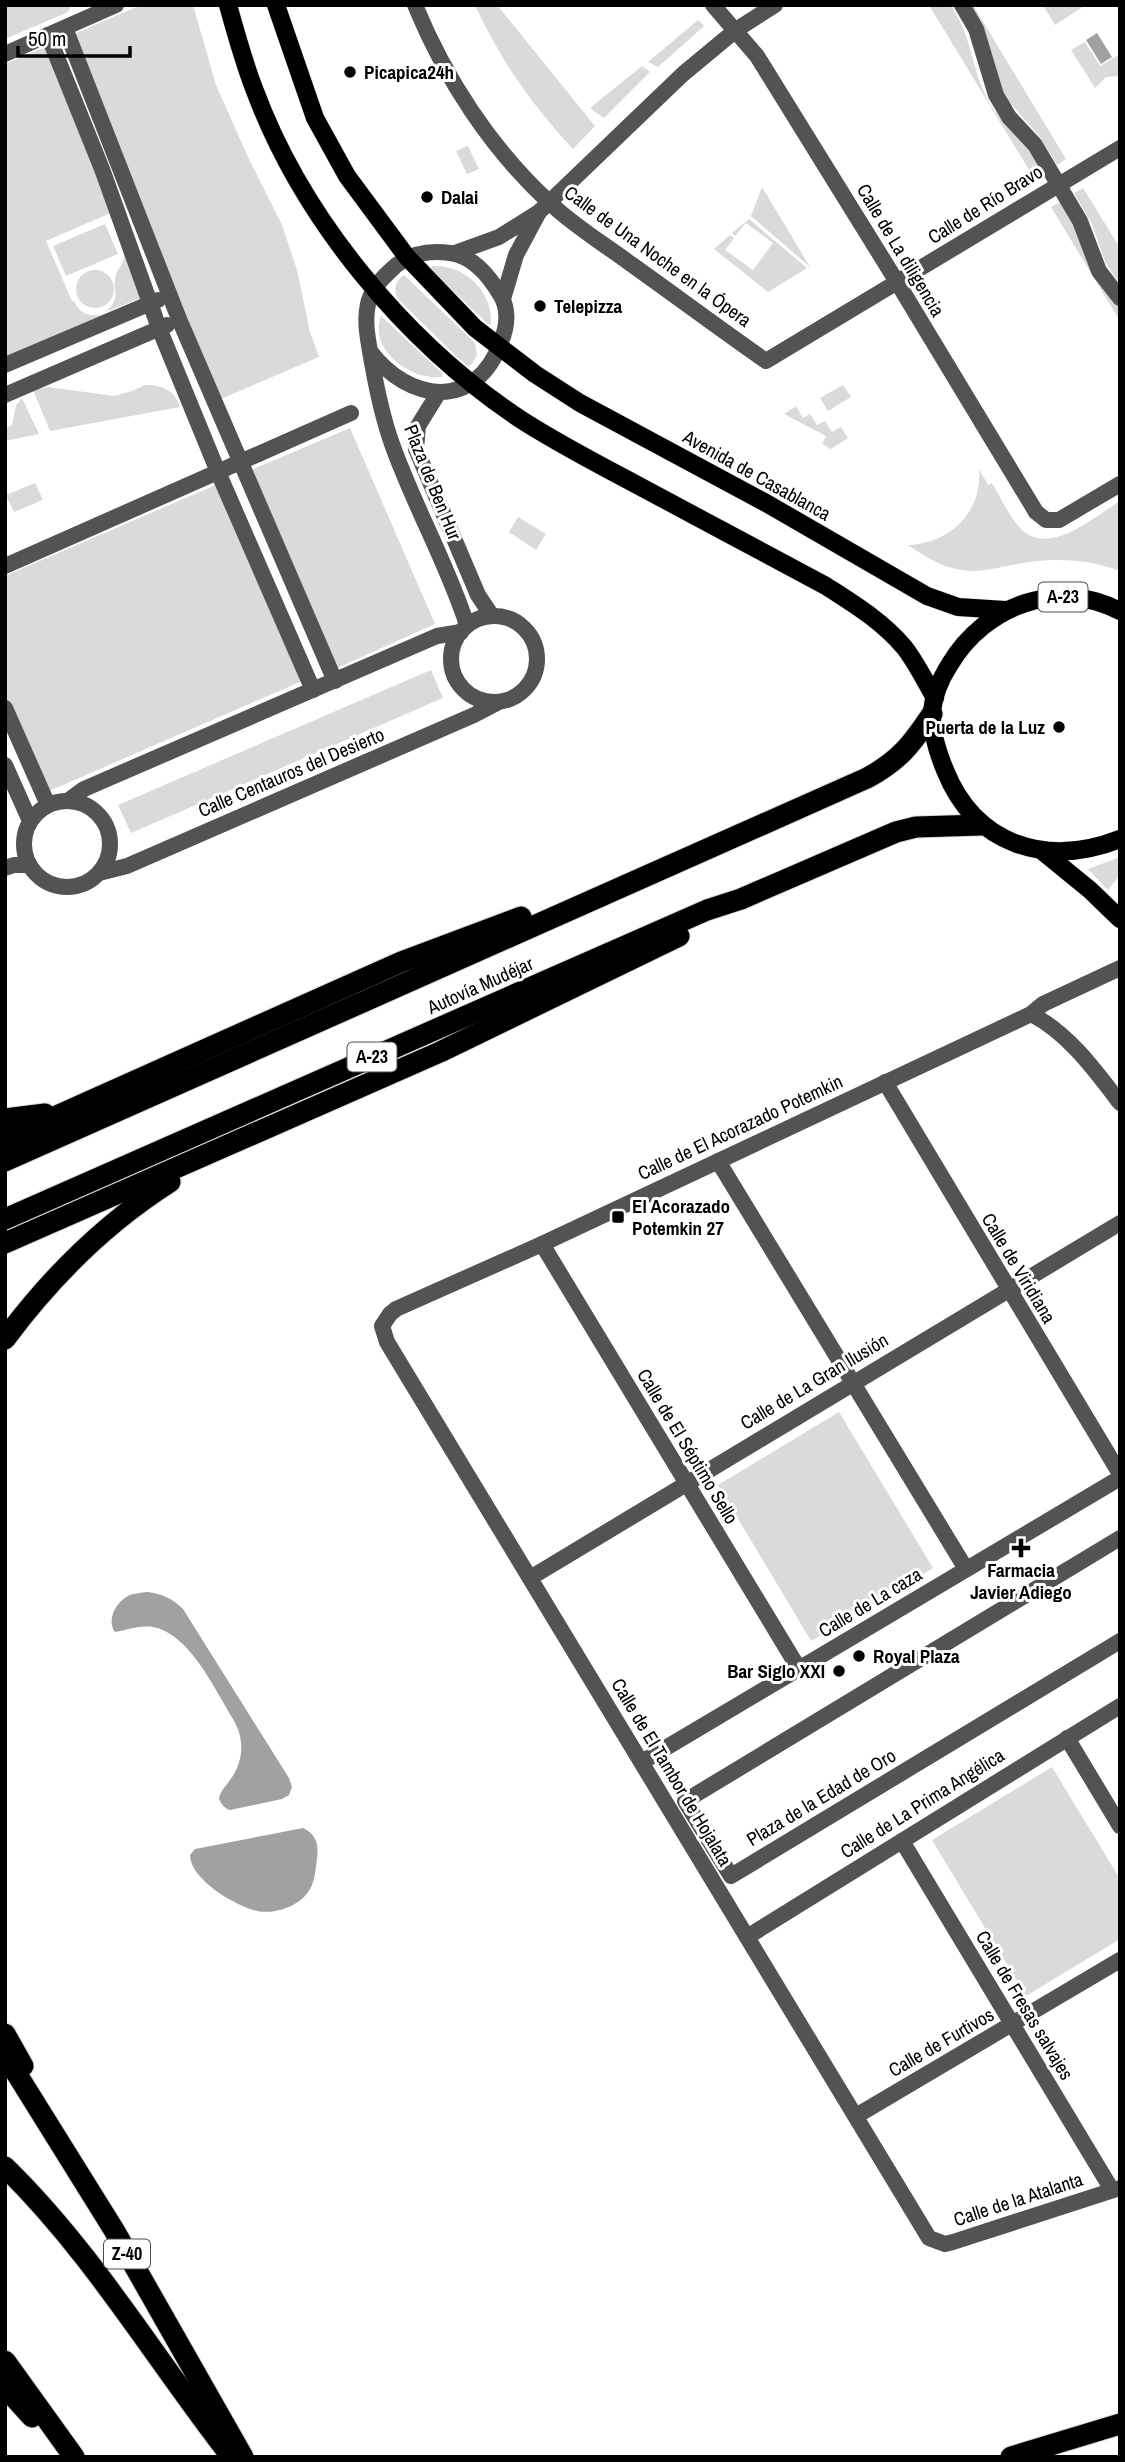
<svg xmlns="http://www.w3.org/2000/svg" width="1125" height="2462" font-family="'Archivo Narrow',sans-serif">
<rect width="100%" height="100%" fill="#fff"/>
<!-- green -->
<g fill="#dadada">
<polygon points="5,5 71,5 68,12 5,39"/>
<polygon points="141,5 193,5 216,85 248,157 282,225 297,270 310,332 319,357 221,399 157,247 121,150 74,34"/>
<path d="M475 5H497L595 126 573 149C532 105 500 60 475 5Z"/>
<path d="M929 5H950C972 34 971 69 988 100 997 118 1013 130 1025 146 1032 154 1037 164 1043 173L1034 178Z"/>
<polygon points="971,5 973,5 1066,159 1057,165 1040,137 1004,96 983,29"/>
<polygon points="1043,5 1086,5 1055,25"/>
<polygon points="698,20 704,26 658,67 648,62"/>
<polygon points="1085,42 1100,66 1120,54 1120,76 1106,77 1095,88 1071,50"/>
<path d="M45 47 113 212 46 241 72 301H74C81 315 88 316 102 315L5 357V64Z"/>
<polygon points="642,66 650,72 604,118 590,108"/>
<polygon points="468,146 479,169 467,174 456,151"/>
<polygon points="762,187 810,267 751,216"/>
<polygon points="1083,188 1120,248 1120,284 1105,262 1092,224 1074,193"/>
<polygon points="1060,202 1072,222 1094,277 1120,308 1120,321 1051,207"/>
<polygon points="749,219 807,268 768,292 714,249 730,235 734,238 725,250 753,270 773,243 746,223 735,236 732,233"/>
<polygon points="105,224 118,254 66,276 53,246"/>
<path d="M124 254 143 297 106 312C123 294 111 295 116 275 118 267 125 264 124 254Z"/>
<path d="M432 266C464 264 493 291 491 324H488L431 270Z"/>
<circle cx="95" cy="289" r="19"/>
<path d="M404 275 475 343 477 355 471 365 468 366 458 358 398 299C393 289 395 281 404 275Z"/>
<path d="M381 316 443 374 442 377C411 381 368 350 381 316Z"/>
<path d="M145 385C162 385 175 390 180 407L50 431 33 390 48 387 114 396 132 391Z"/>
<polygon points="843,385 851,397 828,411 820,398"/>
<polygon points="22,398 39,434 5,441 5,429 12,425 16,405"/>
<polygon points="796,406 803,418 810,414 817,425 825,421 832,432 841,427 848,438 831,449 822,444 826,436 784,414"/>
<polygon points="350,428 435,624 337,668 251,470"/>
<path d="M979 469 988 485 992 483C1001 498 1010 518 1022 530 1050 556 1094 517 1120 501V571C1090 560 1060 558 1030 562 1003 565 984 575 956 569 938 565 923 555 908 545 949 544 983 512 979 469Z"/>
<polygon points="35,483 43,500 14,512 6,495"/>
<polygon points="218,484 302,681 47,792 5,696 5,576"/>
<polygon points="518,517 546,534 536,550 509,532"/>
<polygon points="431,670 443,698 131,833 118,805"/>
<polygon points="1120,857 1120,875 1108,890 1088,869"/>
<polygon points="839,1412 933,1568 811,1641 718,1485"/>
<polygon points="1052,1767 1120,1879 1120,1939 1026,1996 932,1840"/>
</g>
<!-- water -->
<g fill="#a1a1a1">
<polygon points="1097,33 1112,57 1101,64 1086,40"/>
<path d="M147 1592C162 1594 172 1598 183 1609L289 1778 292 1787 289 1795 282 1799 230 1810C224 1808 222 1805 219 1799 220 1791 226 1786 230 1780 244 1761 245 1739 233 1719 215 1690 190 1634 153 1627 141 1625 127 1630 115 1632 106 1620 116 1601 130 1595 135 1593 142 1593 147 1592Z"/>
<path d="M303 1828C316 1834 319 1844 317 1859 316 1867 315 1877 312 1885 304 1905 277 1915 257 1911 235 1906 190 1879 190 1855L195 1849Z"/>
</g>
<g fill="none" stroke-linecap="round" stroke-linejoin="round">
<!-- major casing -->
<g stroke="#dbdbdb" stroke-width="19">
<g id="major">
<path d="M228 5C236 34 244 63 255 91 303 220 406 343 520 419 554 441 590 460 626 479 692 515 760 550 826 586 854 604 882 621 904 647 916 662 925 681 935 698"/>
<polyline points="276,5 315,118 347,176 407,257 475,328 535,374 580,403 766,503 927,596 958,607 1005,610"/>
<path d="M1120 611C1057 578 985 606 950 664 941 678 933 696 932 713 931 732 938 753 945 770 975 845 1046 868 1120 839"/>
<polyline points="1041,850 1090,890 1120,919"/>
</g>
</g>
<!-- highway casing -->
<g stroke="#dbdbdb" stroke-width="23">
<g id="highway">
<polyline points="5,1119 45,1114"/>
<polyline points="5,1139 401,962 521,917"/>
<path d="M5 1161 867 778C899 761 912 744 932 714"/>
<polyline points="5,1219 707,910 741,899 896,832 916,827 981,825"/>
<polyline points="5,1243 440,1052 679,936"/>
<path d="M5 1339C51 1277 104 1224 170 1182"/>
<polyline points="5,2034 23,2066"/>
<polyline points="5,2055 114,2230 243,2457"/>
<path d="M5 2167C93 2253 155 2359 230 2455"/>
<polyline points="5,2361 74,2457"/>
<polyline points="5,2387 32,2417"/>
<polyline points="1011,2457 1120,2424"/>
</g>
</g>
<!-- minor -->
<g stroke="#535353" stroke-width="16">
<path d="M415 5C445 78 491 149 550 203 574 226 604 244 631 264 676 296 720 329 766 361L1120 148"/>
<polyline points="713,5 757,56 897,282 1036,512 1046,520 1059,520 1120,484"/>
<polyline points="962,5 976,29 996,95 1009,117 1035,145 1080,221 1099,271 1120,298"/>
<polyline points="65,28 179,319 335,681"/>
<polyline points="48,35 102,169 159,328 218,472 313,690"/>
<polyline points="5,54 116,5"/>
<polyline points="455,253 499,237 539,212 683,74 736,30 775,5"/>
<polyline points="503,299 516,255 539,212"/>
<path d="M370 351C409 403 476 411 501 342 507 327 509 310 501 296 490 277 473 256 450 253 428 250 407 254 391 270 381 279 371 290 368 304 364 322 368 339 371 357 376 386 382 416 392 444 414 506 447 563 467 625"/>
<polyline points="5,365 158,300"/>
<polyline points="439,392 418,426 416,449 478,595 492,616"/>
<polyline points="5,395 167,325"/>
<polyline points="5,566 351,413"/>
<circle cx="494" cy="659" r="43"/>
<polyline points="5,708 48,805"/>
<polyline points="5,765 30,821"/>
<polyline points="69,800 84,789 437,636 461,632"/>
<circle cx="67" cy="844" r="43"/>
<polyline points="5,868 14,865 29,865"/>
<polyline points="99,873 127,866 474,715 497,703"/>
<polyline points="1120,968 1043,1004 1031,1014 542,1244 396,1309 390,1314 382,1326 387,1342 929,2238 945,2244 953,2242 1120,2188"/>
<path d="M1031 1014C1068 1033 1095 1070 1120 1103"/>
<polyline points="885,1082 1120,1474"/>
<polyline points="718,1161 966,1569"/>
<polyline points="542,1244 799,1669"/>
<polyline points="1120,1538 685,1801 731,1876 1120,1641"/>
<polyline points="530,1578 1120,1223"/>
<polyline points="1067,1738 1120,1826"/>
<polyline points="642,1762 1120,1478"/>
<polyline points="902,1841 1112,2190"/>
<polyline points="747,1937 1120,1706"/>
<polyline points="856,2116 1120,1960"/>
</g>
<!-- major -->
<use href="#major" stroke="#000" stroke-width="18"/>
<!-- highway -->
<use href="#highway" stroke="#000" stroke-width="21"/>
</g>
<!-- markers -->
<g fill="#000" stroke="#fff" stroke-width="2.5">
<circle cx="350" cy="72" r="7"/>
<circle cx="427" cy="197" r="7"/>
<circle cx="540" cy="306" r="7"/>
<circle cx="1059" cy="727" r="7"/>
<rect x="611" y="1210" width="14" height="14" rx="3.5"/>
<path d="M1017.5 1537.5h7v7h7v7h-7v7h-7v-7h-7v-7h7z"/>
<circle cx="859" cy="1656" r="7"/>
<circle cx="839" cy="1671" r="7"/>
</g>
<g text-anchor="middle" stroke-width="6" stroke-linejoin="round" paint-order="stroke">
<!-- shield labels -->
<g fill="#fff" stroke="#4c4c4c" stroke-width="2">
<rect x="1038.5" y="582.5" width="49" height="29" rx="5"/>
<rect x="347.5" y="1042.5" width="49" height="29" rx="5"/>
<rect x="104" y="2239.5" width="46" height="29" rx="5"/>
</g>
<g font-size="18" font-weight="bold" fill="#000">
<text x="1063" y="603">A-23</text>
<text x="372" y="1063">A-23</text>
<text x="127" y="2260">Z-40</text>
</g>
<!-- poi labels -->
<g font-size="19" font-weight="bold" fill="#000" stroke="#fff" text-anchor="start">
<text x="364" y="79">Picapica24h</text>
<text x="441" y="204">Dalai</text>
<text x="554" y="313">Telepizza</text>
<text x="1045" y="734" text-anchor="end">Puerta de la Luz</text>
<text x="632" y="1213">El Acorazado<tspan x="632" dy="22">Potemkin 27</tspan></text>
<text x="1021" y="1577" text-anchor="middle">Farmacia<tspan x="1021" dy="22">Javier Adiego</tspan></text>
<text x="873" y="1663">Royal Plaza</text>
<text x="825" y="1678" text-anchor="end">Bar Siglo XXI</text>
</g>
<!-- street labels -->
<g font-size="19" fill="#000" stroke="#fff">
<text transform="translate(985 204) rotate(-32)" y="7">Calle de Río Bravo</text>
<text transform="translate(901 250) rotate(59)" y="7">Calle de La diligencia</text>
<text transform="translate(658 256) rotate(36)" y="7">Calle de Una Noche en la Ópera</text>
<text transform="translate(757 475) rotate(29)" y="7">Avenida de Casablanca</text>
<text transform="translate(433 482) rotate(68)" y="7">Plaza de Ben Hur</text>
<text transform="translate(291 772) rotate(-23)" y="7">Calle Centauros del Desierto</text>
<text transform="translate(480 985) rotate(-24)" y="7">Autovía Mudéjar</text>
<text transform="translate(740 1127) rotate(-25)" y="7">Calle de El Acorazado Potemkin</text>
<text transform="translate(1019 1268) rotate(59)" y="7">Calle de Viridiana</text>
<text transform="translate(814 1381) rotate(-31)" y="7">Calle de La Gran Ilusión</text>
<text transform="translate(688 1446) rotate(59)" y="7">Calle de El Séptimo Sello</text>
<text transform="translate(870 1602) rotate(-31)" y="7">Calle de La caza</text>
<text transform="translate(672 1772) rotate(59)" y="7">Calle de El Tambor de Hojalata</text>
<text transform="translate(821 1797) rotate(-31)" y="7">Plaza de la Edad de Oro</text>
<text transform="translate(922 1803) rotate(-32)" y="7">Calle de La Prima Angélica</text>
<text transform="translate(1025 2005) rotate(59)" y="7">Calle de Fresas salvajes</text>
<text transform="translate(941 2042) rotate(-30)" y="7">Calle de Furtivos</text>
<text transform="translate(1018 2199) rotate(-18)" y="7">Calle de la Atalanta</text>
</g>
</g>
<!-- border -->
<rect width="1125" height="2462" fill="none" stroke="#000000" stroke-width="14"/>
<!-- scale -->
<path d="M18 46v10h112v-10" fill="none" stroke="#000000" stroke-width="3.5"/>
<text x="28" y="46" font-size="21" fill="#000000" stroke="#ffffff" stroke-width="5" paint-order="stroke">50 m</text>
</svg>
